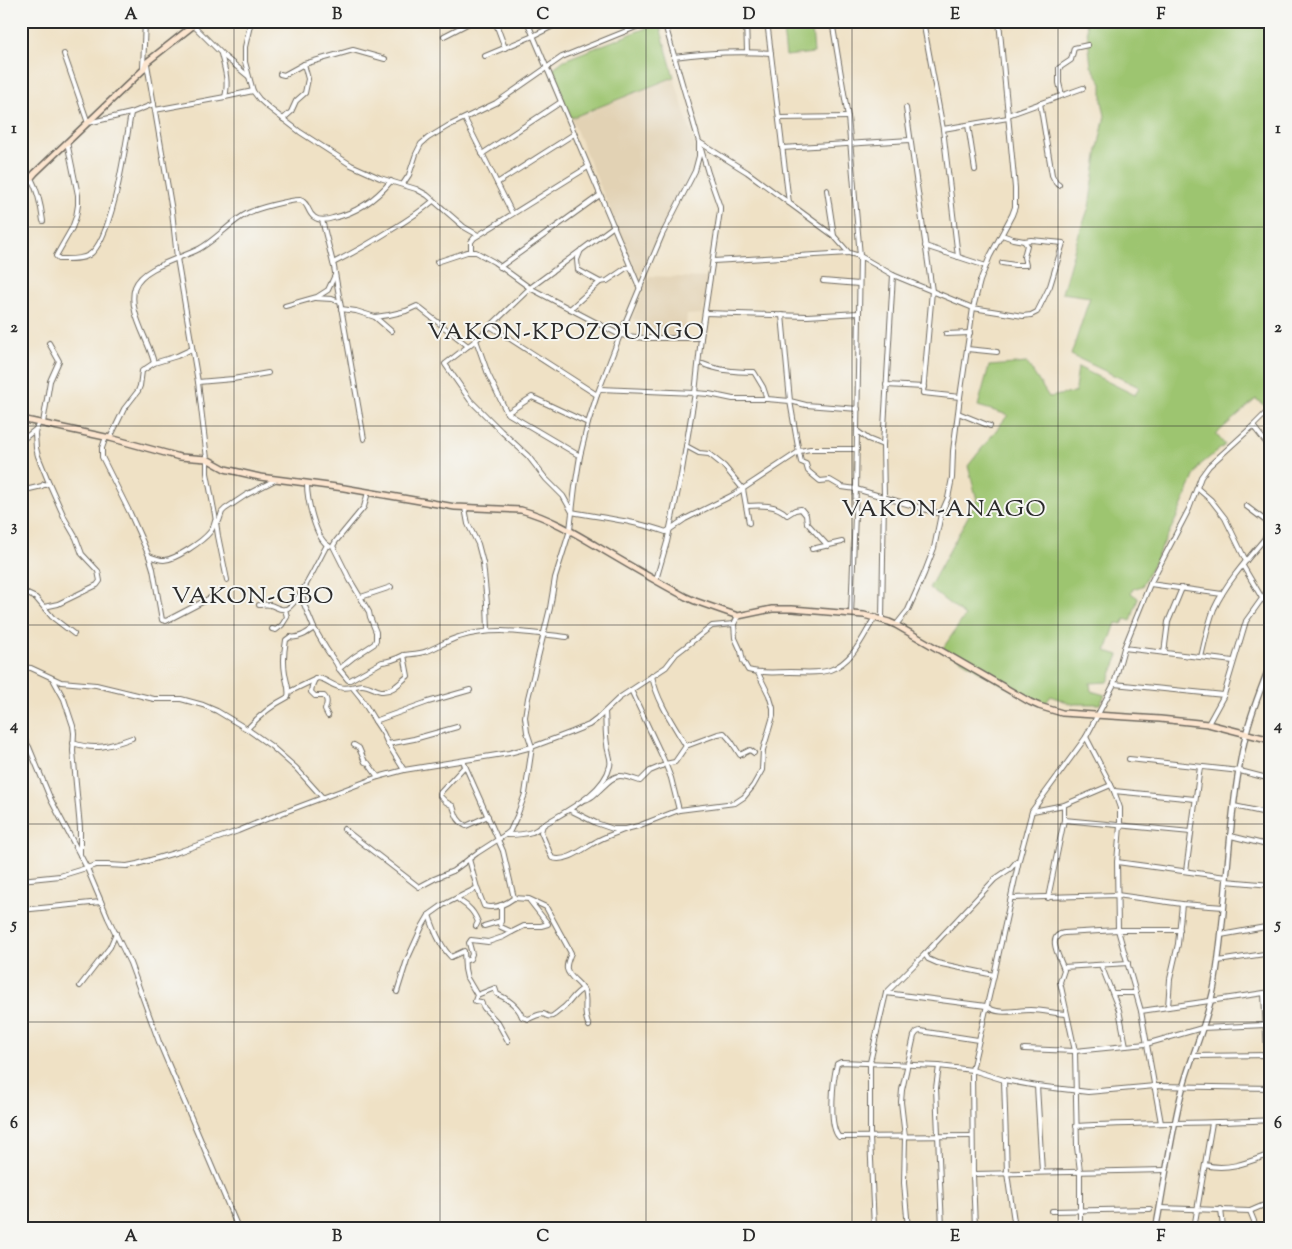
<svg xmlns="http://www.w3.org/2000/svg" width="1292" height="1249" font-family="'Sorts Mill Goudy',serif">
<rect width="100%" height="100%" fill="#f6f6f2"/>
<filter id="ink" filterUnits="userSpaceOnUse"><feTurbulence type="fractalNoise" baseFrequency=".02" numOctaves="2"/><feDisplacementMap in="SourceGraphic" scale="10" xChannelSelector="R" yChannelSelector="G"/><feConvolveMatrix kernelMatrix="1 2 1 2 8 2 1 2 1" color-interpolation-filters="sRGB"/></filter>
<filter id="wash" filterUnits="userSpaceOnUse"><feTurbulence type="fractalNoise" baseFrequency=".0096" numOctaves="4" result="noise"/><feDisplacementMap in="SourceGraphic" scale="20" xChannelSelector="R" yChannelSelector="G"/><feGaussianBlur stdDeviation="1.12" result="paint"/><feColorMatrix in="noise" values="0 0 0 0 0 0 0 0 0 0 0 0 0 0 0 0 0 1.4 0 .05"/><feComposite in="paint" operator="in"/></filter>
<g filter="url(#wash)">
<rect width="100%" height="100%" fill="#efe1c5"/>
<!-- built -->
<g fill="#e2d2b4">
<polygon points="674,77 697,153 696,160 660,232 641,275 638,275 571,118"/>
<polygon points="649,276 708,278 703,314 687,315 685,336 637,335 641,321 632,319"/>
</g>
<!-- green -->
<g fill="#9dc570" stroke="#64784e">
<polygon points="1086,21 1271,21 1271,400 1265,406 1256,399 1216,434 1225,445 1200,465 1195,474 1176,519 1142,586 1133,589 1131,593 1138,598 1131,621 1125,619 1122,624 1116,623 1106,651 1119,655 1108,682 1090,683 1091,691 1105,695 1100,704 1071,704 1051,696 1045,704 1025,694 1020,694 984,674 943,648 965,616 929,588 977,500 968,466 1008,415 978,406 989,366 1027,363 1049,397 1076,392 1075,389 1078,367 1135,395 1139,387 1071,355 1090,297 1062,293 1078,237 1089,207 1099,143 1105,116 1102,101 1102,83 1091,66"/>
<polygon points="659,23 674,77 571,118 551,70 564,60"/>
<polygon points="812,28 814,53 786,56 783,31"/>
</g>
</g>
<g filter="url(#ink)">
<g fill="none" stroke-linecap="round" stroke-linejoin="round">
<!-- minor casing -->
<g stroke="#706b61" stroke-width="6">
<g id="minor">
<polyline points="181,21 194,26 225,57 248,76"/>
<polyline points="251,21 245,47 245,62 253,91 259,99 269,108 300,132 351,165 380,178 416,189 427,195 464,227 478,235"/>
<polyline points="495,21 505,48"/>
<polyline points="527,21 640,289"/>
<polyline points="746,21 747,51"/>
<polyline points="767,21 789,203"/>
<polyline points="832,21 848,117 860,256 856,489 851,614"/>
<polyline points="923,21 943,129 958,257"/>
<polyline points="444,36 473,21"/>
<polyline points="64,54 88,123 131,113 154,104"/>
<path d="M221 54C225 69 229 82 225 97"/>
<polyline points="485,56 533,36 563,21"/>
<path d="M674 57C708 52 737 51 771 53"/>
<polyline points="147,64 172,211 177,258 198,382 207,459 207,473 215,515 218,536 227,580"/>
<polyline points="143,68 145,21"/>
<polyline points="280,74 284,75 304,64 353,50 385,59"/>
<polyline points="1062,95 1059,83 1059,68 1071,60 1074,48 1088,45"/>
<polyline points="1040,103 1052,175 1056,183 1059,185"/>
<polyline points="906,108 932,291 923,393 960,397"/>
<polyline points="155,110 225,97 253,91"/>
<polyline points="1008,115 1083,88"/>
<polyline points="779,118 848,117"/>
<polyline points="283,119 291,112 296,101 305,93 308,79 304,64"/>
<polyline points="465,119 512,213"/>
<polyline points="968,125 975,170"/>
<polyline points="943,129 1008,118"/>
<path d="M67 142 78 195V205L76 217 72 228 56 256 59 259C68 259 81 260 89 255 113 240 126 142 131 113"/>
<polyline points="782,148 910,140"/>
<polyline points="482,154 561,102"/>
<path d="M31 178C38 191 41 205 43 221"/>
<polyline points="497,183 574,134"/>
<polyline points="403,184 409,175 416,154 421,144 428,138 448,126 496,103 562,57 651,21"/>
<polyline points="827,190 834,236"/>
<polyline points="322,220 334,267 364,439"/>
<path d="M614 226 530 288 476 340 445 364 470 400 501 431 528 456 546 479 563 496 572 512C603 518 636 521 666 532L685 519 735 494 800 451 810 449H857"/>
<polyline points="925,246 986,266"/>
<polyline points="581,250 577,260 578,270 600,282"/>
<polyline points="471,251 471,242 474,238 588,167"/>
<polyline points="713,261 849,253"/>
<polyline points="437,262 467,252 476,252 494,262 530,288 620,335 644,338 701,338"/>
<path d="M333 263C353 253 372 242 391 230 406 221 420 212 433 201"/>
<polyline points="1002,263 1015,265 1026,265 1024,257 1027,245 1024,241"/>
<polyline points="500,267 600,195"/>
<polyline points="823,281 859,284"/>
<polyline points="315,298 332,299 340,302"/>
<polyline points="285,306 317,297 328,290 335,275"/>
<polyline points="341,309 356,311 375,317 389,315 406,311 417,306 468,346"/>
<polyline points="570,309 600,282 607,281 626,268 631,267"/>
<polyline points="705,313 807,316 859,313"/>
<polyline points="782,315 790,401 806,405 858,409"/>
<polyline points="375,317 391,331"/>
<polyline points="490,326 597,395"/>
<polyline points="946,334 970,333"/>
<polyline points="476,340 488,374 507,413 580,456"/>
<polyline points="967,349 997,352"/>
<path d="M154 363C149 340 127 311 135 287 142 267 182 258 199 249 217 239 230 222 248 213 258 208 289 200 300 200 309 203 307 212 314 217 319 221 327 220 333 218 356 213 376 199 391 181"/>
<path d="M703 364C719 371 737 372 754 372L763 387 767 399 790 401 798 447 801 462 806 464 808 471 820 481 830 480 842 487 856 489 941 514"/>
<polyline points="198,382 233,379 268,373"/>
<polyline points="886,385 924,387"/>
<polyline points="600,389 695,393 709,394 733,399 767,399"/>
<polyline points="507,413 532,397 588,423"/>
<polyline points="958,413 990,426"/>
<polyline points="39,423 36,429 35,434 36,448 38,456 49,483 65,519 76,538 82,554 98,571 100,581 97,585 58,604 44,607"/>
<polyline points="43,423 50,381 59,361 49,343"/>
<polyline points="1253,426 1271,449"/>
<polyline points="857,431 868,439 883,445"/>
<polyline points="106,437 102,448 102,457 130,513 149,556 153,569 162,620 166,621 212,597"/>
<polyline points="110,438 124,409 138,391 140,386 142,371 154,363 177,356 192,349"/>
<polyline points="21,441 36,429"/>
<polyline points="686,446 699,453 709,454 724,466 743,489 749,523"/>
<path d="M307 484C307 498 315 539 329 546"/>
<polyline points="1197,488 1211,500 1225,518 1246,561"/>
<polyline points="21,491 42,486 44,484 45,485 49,483"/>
<path d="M368 492 364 507 336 541 333 546 350 580 369 612 370 617 376 632V640L374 644 354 657 339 669 348 680H350L382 662C388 662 398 658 404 655"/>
<path d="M746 506C760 505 777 504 787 515L795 510 801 509 806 515 807 523 828 546"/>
<polyline points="1246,506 1271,525"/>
<polyline points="465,508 468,524 478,544 483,563 487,603 488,631"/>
<polyline points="812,549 842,542"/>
<path d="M149 556C154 558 158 560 164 560 175 560 203 541 210 532 213 529 214 525 215 521H219L222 512 225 509 246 495 275 480"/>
<polyline points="1243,566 1262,598 1271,607"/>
<polyline points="656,580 667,542 681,476 695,393 701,338 720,211 720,207 708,173 664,21"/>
<polyline points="1150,584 1222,594"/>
<polyline points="21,591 36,598 52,617 74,634"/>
<polyline points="361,597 391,587"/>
<path d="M259 605C262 605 267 604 270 605 275 606 280 611 286 609 299 604 319 559 327 545"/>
<polyline points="882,619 884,497 883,445 893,275"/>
<path d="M734 624 735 638 741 651 743 661 748 670C762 674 776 672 791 672 804 672 818 674 830 670 853 662 863 637 875 617"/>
<polyline points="896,625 908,610 924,574 934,548 941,514 948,498 952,478 953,451 960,397 973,308 980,281 990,256 1012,215 1015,207 1015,188 999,21"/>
<polyline points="314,628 327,650 336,663 339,669"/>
<polyline points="272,629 276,630 282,625 287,617 285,609"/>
<polyline points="1124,648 1233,661"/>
<polyline points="1164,653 1168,622 1182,588"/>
<path d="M1201 657C1205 641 1208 624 1214 609 1227 581 1251 555 1271 531"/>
<path d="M21 667 31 668 61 682 96 685 154 699H181L203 705 217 711 247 729C259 716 272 705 288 697 290 688 286 682 285 673 283 662 284 651 286 640L290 637C299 639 307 633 314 628L304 604 302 592"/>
<path d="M652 676C657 701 673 724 686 746"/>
<polyline points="53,679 64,699 73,726 74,733 73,751 80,828 80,855"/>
<path d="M315 679 312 686 311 692 315 696H324C328 700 327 704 325 710L328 716"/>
<polyline points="1114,684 1224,695"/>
<polyline points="353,688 361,698 375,721 428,702 470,690"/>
<polyline points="631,690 663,758 671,778 679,810"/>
<path d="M289 692 318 678C326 679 331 685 339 687 349 690 354 685 362 685 369 685 375 690 381 691 393 692 400 682 408 676L404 655C411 654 420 654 427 651 438 647 448 640 459 637 494 626 531 633 567 637"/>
<polyline points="375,721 383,733 388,744"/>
<polyline points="1208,724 1224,695 1246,621 1271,586"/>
<polyline points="247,729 271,746 296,768 323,798"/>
<polyline points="21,734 29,747 51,800 87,868 108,918 130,963 159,1042 238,1228"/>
<polyline points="1086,737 1114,791 1120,808 1120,826 1117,862 1118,930 1141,1011 1161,1123"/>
<path d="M73 743C96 751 110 746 132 738"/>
<polyline points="354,745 359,748 365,762 368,763 378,777"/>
<polyline points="1129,759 1240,771 1271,779"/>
<path d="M463 761 503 851 514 898 529 899 546 907 571 953C569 958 566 964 567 969 569 978 580 982 584 991 588 1002 582 1013 589 1026"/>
<polyline points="665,764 675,762 686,746 718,734 724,733 731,741 740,755 750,750 754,753"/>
<path d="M465 766 440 793V796L446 802 453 806C456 815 457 821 466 826L488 816"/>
<polyline points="404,770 388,744 414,739 457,727"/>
<polyline points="1114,791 1195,799"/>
<path d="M584 800C597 798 608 776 620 776 626 776 634 779 640 781L650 771 662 766"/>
<polyline points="1234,806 1271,814"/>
<polyline points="570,810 596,823 613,829 626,829 638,826 679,810 735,803 744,797 753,786 762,770 763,750 773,716 773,708 769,695 758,673"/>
<polyline points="1033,811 1064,805 1111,785"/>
<polyline points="1064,820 1191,832"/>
<path d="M543 825 541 832 552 858C568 863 585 847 599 840 607 836 616 833 624 830"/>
<polyline points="344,829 419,887 434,879 453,871 477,853 505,835 510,831 517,816 525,794 532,747 527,732 525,717 528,698 550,608 555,578 570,530 575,487 580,456 588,423 597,395 620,335 662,235 695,171 699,156 699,142 747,172 789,203 834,236 849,253 860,256 893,275 973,308 1023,316 1031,315 1037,312 1050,286 1063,243 1031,240 1024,241 1013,239 1002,235"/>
<path d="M505 835C514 835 523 835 532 832 536 831 540 827 545 824 566 811 604 793 610 766 612 758 607 752 607 744 605 733 606 723 605 712"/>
<polyline points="1231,836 1271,846"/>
<polyline points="1117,862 1226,877"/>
<polyline points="1186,871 1200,767"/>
<polyline points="21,880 60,876 96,865 107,865 127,866 137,864 178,852 238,831 274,816 378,777 404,770 509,753 532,747 572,732 589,725 597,719 619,698 666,667 676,654 712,626 734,624 738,616"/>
<polyline points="1226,881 1271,885"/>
<path d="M477 888 484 906C495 909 506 904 514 898"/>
<path d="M457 898C461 903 464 903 468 907 473 911 476 917 478 922L476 926"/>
<polyline points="1011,898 1117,895 1182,904 1224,907"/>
<polyline points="1048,898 1064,820 1064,805"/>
<polyline points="21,910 101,902"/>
<path d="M429 915C434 930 440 946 451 957L464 951 465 969 467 978 477 995 475 1001 481 1002 484 1008 498 1023 508 1041"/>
<polyline points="501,921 500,924 501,927 512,932 524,926 541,926 548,924 530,901"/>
<polyline points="484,926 501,921 501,905"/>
<polyline points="1221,935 1271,926"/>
<polyline points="925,954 928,959 937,963 994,975"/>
<polyline points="465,961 470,959 472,954 469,943 471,940 488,942 503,937 512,932"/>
<polyline points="1218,961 1271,953"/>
<polyline points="1101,965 1119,1010 1126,1046"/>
<polyline points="1063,967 1128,963"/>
<polyline points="80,986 110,947 116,933"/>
<polyline points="397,992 407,960 422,927 429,915 443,905 477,888 469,859"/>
<path d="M886 993 986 1006C999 1016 1014 1010 1030 1010 1042 1010 1054 1013 1066 1014"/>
<polyline points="1113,993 1136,993"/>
<polyline points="1264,993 1267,1055"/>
<path d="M477 995 495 988 497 994C507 998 519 1007 522 1017L528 1019C532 1018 538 1014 543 1014 547 1015 549 1019 554 1015 557 1013 560 1010 563 1008 571 1002 574 993 583 989"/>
<polyline points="1168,1007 1170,979 1178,944 1182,904"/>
<polyline points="1141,1011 1271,992"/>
<polyline points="1024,1049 1075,1051 1126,1046 1146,1044 1202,1028 1265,1025"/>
<polyline points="1193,1056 1271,1055"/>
<polyline points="939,1066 936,1088 942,1228"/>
<polyline points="1004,1080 1007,1173 1015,1228"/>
<polyline points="1037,1086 1042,1172"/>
<path d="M1076 1126C1141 1122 1206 1124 1271 1120"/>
<path d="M972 1136 839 1137C828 1126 833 1079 837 1064L841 1062 939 1066 972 1070 1004 1080 1037 1086 1088 1092 1155 1086 1271 1088"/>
<path d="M1205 1165C1228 1171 1249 1162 1271 1154"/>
<polyline points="973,1174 1166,1170"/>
<polyline points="1160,1208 1250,1211 1271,1202"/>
<polyline points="1221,1209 1223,1228"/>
<polyline points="1052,1211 1150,1209"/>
<polyline points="1250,1211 1254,1221 1255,1228"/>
<polyline points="874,1228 870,1137 870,1062 886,993 925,954 995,879 1011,868 1017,861"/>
<polyline points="908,1228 904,1183 905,1137 901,1102 902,1090 914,1036 917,1032 920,1031 978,1040"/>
<polyline points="975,1228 973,1174 972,1070 994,975 1019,860 1032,811 1086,737 1114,684 1124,648 1150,584 1189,509 1201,477 1209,466 1253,426 1271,408"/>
<path d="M1080 1228V1171L1077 1147 1075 1051 1060 982 1064 970C1061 959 1045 936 1064 933L1118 930H1180"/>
<polyline points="1194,1228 1212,1123"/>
</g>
</g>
<!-- tertiary casing -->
<g stroke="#706b61" stroke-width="7">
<path id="tertiary" d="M1156 1228C1165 1181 1171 1133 1183 1087 1193 1051 1209 1018 1215 982 1228 901 1227 818 1245 738 1251 712 1262 687 1271 662"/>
</g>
<!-- secondary casing -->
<g stroke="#706b61" stroke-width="8">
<g id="secondary">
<polyline points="21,189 35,173 143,70 147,62 199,21"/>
<path d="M21 419 110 438 180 457 207 459 225 469 260 477 344 488 455 507 521 510C551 518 578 535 605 551 632 567 659 583 686 597L695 601 738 616 772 609H792L864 615 889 622 896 625 1030 702 1039 706 1062 713 1160 719 1208 724 1271 740"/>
</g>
</g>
<!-- minor -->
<use href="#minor" stroke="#fff" stroke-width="4"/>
<!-- tertiary -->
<use href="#tertiary" stroke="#fff" stroke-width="4.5"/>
<!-- secondary -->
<use href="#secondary" stroke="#fce5cf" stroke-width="5"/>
</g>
</g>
<!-- grid -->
<path fill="none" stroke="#2b2b2b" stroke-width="1" stroke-opacity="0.55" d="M234 21V1228M440 21V1228M646 21V1228M852 21V1228M1058 21V1228M21 227H1271M21 426H1271M21 625H1271M21 824H1271M21 1022H1271"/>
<g text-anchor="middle" stroke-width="4" stroke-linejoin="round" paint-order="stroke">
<!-- quarter labels -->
<g font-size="24" letter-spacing="1" fill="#2b2b2b" stroke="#f6f6f2">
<text x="566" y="339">VAKON-KPOZOUNGO</text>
<text x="944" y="516">VAKON-ANAGO</text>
<text x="253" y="603">VAKON-GBO</text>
</g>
</g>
<!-- margin -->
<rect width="1292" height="1249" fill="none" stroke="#f6f6f2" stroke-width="55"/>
<rect x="28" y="28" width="1236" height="1194" fill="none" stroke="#2b2b2b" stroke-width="2"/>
<g font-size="16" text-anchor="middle" font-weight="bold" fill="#2b2b2b">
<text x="131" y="19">A</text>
<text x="337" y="19">B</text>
<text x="543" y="19">C</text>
<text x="749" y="19">D</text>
<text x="955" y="19">E</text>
<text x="1161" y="19">F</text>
<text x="14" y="133">1</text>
<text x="1278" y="133">1</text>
<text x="14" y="332">2</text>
<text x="1278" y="332">2</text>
<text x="14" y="531">3</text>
<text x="1278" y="531">3</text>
<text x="14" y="730">4</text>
<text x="1278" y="730">4</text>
<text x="14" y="929">5</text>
<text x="1278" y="929">5</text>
<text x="14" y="1128">6</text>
<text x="1278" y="1128">6</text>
<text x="131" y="1241">A</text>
<text x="337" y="1241">B</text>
<text x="543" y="1241">C</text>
<text x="749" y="1241">D</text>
<text x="955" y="1241">E</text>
<text x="1161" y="1241">F</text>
</g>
</svg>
